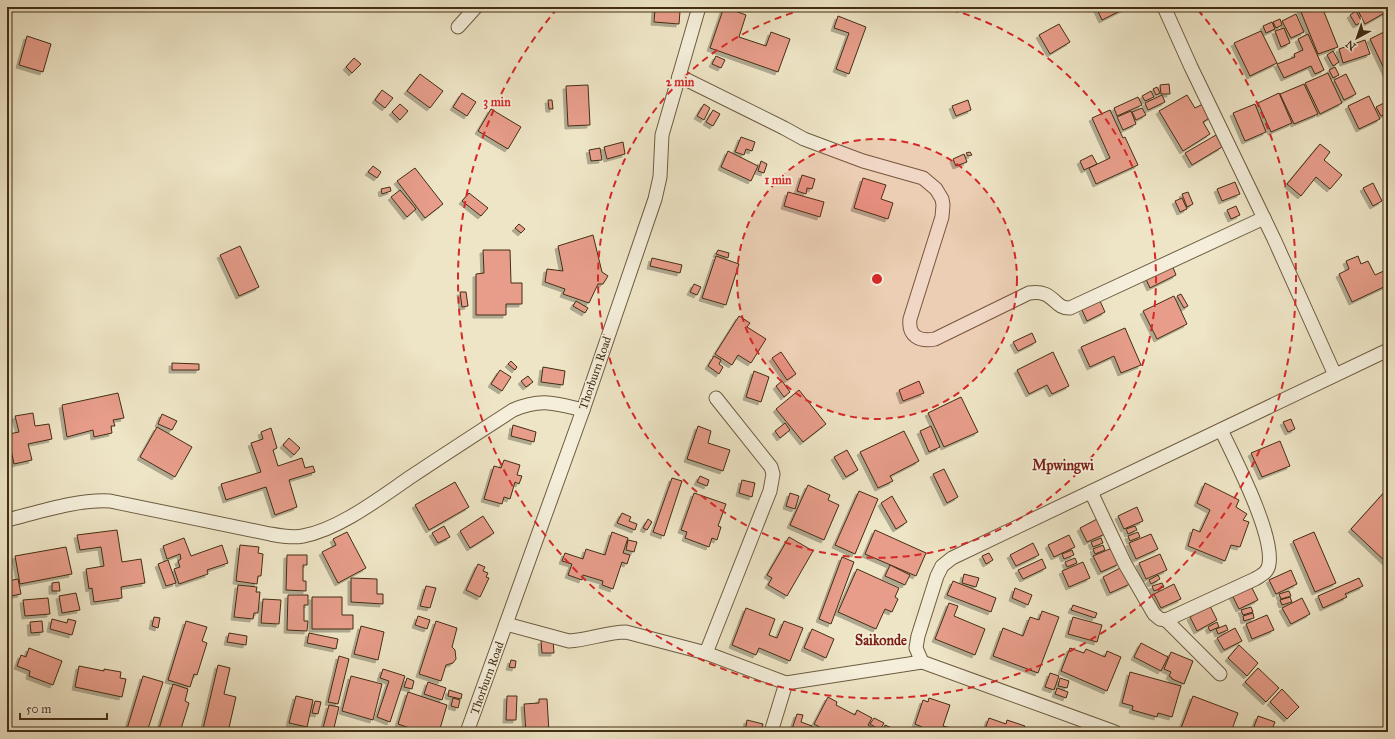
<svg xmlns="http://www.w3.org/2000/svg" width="1395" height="739" font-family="'IM FELL Great Primer',serif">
<defs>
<filter id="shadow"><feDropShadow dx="-3" dy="3" stdDeviation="0" flood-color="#0004"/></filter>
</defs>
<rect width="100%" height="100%" fill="#eee5c6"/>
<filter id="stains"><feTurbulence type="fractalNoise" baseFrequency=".005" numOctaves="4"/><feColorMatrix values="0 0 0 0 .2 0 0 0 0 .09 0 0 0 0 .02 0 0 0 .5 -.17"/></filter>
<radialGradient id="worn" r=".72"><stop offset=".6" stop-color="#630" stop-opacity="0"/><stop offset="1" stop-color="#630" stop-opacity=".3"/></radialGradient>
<!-- building -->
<g fill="#e79d8a" stroke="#422e13" filter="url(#shadow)">
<polygon points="724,7 746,15 739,37 766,46 771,32 790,39 778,72 710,48"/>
<polygon points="1096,7 1128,7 1102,20"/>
<polygon points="1299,7 1322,7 1338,47 1318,54"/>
<polygon points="1356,7 1388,7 1388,11 1365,24"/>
<polygon points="655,9 680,11 679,24 654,22"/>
<polygon points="1356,11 1362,22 1356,25 1350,15"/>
<polygon points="1296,14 1304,32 1291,38 1282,21"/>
<polygon points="838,16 866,27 849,74 836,69 849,33 834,28"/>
<polygon points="1280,19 1282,25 1276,28 1273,22"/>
<polygon points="1272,22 1275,29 1266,33 1263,26"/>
<polygon points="1059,24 1070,42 1050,54 1039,35"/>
<polygon points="1284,28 1290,43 1281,47 1275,31"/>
<polygon points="1388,30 1388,74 1387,75 1370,39"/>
<polygon points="1261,31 1277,63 1250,76 1234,43"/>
<polygon points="1308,34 1324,70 1315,74 1311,66 1284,78 1277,64 1295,57 1294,54 1303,50 1298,39"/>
<polygon points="27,36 51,44 43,72 19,65"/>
<polygon points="1365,40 1370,54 1343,63 1339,49"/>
<polygon points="1333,51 1339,62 1333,66 1327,55"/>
<polygon points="716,56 725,60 721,68 712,64"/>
<polygon points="354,58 361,64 352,73 346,67"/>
<polygon points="1335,67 1339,75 1333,78 1329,70"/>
<polygon points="1328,73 1342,103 1320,114 1305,83"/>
<polygon points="420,74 443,91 430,108 407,91"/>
<polygon points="1346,74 1356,94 1344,100 1334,80"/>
<polygon points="1169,84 1170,94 1161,94 1160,85"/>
<polygon points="1304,84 1318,114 1294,124 1280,94"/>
<polygon points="588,85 590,125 568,126 566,86"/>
<polygon points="1157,87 1160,93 1156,95 1153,89"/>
<polygon points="382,90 393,98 385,108 375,100"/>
<polygon points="1151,91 1154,97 1145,101 1142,96"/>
<polygon points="462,93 476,102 467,116 453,107"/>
<polygon points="1279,93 1292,123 1271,132 1258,103"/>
<polygon points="1162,95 1165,102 1148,110 1145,103"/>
<polygon points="1187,95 1195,108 1203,104 1211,117 1203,122 1210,134 1183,151 1159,111"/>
<polygon points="1369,96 1380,119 1359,129 1348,106"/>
<polygon points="1138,97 1142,105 1117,116 1114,108"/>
<polygon points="548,100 552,100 553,109 549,109"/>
<polygon points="968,100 971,110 956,116 952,106"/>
<polygon points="1388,101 1388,113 1381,116 1376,107"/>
<polygon points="400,104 408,111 400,120 392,112"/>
<polygon points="704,104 710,108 704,120 697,116"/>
<polygon points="1255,104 1266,132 1245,141 1233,113"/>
<polygon points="1142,108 1146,115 1136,120 1132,112"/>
<polygon points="491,109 521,127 508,149 478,131"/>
<polygon points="713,110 720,114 713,126 706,122"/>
<polygon points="1110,110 1123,138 1125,137 1138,165 1096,184 1089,168 1110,158 1092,118"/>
<polygon points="1131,111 1136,124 1123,130 1117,117"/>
<polygon points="1216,135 1222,147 1192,165 1185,153"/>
<polygon points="741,137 755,142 752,151 746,149 744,155 735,152"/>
<polygon points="623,142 625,154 607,159 604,147"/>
<polygon points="1320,144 1330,152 1324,160 1342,175 1330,189 1316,177 1301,196 1287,184"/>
<polygon points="600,148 602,160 591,161 589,150"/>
<polygon points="728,151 758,166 751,181 721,167"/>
<polygon points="970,152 972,155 968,156 966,153"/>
<polygon points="964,154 967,162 956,166 953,159"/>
<polygon points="1092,155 1097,164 1084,170 1080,161"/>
<polygon points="761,161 767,164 764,173 758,171"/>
<polygon points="373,166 381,172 377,178 368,172"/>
<polygon points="415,168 443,204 425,218 397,181"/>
<polygon points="802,175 815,179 812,189 807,188 806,194 797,191"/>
<polygon points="863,178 886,185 881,199 893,203 888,219 854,208"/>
<polygon points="1235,182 1240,194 1222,201 1217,189"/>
<polygon points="1373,183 1382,201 1373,206 1363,188"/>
<polygon points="390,187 391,191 382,194 381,189"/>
<polygon points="400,190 416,209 407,217 391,197"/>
<polygon points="788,192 824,202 820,217 784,206"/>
<polygon points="1188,192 1193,204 1187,207 1182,194"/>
<polygon points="469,193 488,208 481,216 462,201"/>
<polygon points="1182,198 1187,209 1180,212 1175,201"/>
<polygon points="1236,206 1240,215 1231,219 1227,210"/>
<polygon points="519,224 525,229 521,233 515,228"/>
<polygon points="593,235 602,272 608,276 603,284 598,284 589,303 563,294 565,289 545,282 547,269 563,271 558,246"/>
<polygon points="240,246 259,287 239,296 220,255"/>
<polygon points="483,250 510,250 511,283 522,283 522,304 506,304 506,315 476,315 476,274 484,273"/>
<polygon points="718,250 729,253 728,258 716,254"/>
<polygon points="716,256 739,264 726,305 702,298"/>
<polygon points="1358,256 1361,264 1368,261 1375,275 1388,269 1388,285 1352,302 1339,274 1349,269 1346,261"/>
<polygon points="652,258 682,265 680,273 650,266"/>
<polygon points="1172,265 1176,275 1150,288 1145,277"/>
<polygon points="694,284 701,287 697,295 690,292"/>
<polygon points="460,292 466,292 468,306 462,307"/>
<polygon points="1181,294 1188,306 1184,308 1177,296"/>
<polygon points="1174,296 1187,324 1157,339 1143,311"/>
<polygon points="576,301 588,308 585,313 573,306"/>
<polygon points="1100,301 1105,312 1087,321 1082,310"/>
<polygon points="739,316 750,323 747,327 766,339 751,363 738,355 732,365 715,354"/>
<polygon points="1125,328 1141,365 1121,373 1114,356 1090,367 1081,347"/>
<polygon points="1032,333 1036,342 1018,351 1013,342"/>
<polygon points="781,352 796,374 787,380 772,358"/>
<polygon points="1053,352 1069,386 1052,394 1047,385 1029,394 1017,370"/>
<polygon points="714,356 721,360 719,364 723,367 719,374 708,366"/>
<polygon points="511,361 517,367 515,370 508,364"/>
<polygon points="172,363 199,364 199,370 172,370"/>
<polygon points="543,367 565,371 563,385 541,382"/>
<polygon points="500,370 511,377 502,391 491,384"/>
<polygon points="754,371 769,377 761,402 746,397"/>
<polygon points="528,376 533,382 526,387 521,381"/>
<polygon points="782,381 790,392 784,397 776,386"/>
<polygon points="919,381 924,393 903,401 899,390"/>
<polygon points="799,390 826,424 803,442 776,409"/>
<polygon points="118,393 124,418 113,420 115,426 111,426 112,433 94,437 93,430 67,437 62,405"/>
<polygon points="961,397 978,432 944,447 928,413"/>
<polygon points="33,413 35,426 49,424 52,439 28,444 32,460 14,464 9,440 7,440 7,426 9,434 19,432 15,416"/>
<polygon points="162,414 177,421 172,430 158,424"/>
<polygon points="1291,419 1295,429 1288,432 1283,422"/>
<polygon points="785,423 790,430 780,438 775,431"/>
<polygon points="513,425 536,432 534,442 511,436"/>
<polygon points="698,426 711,431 708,443 730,450 723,471 687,459"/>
<polygon points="931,426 940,447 929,452 920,431"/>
<polygon points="157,427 192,447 175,477 140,457"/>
<polygon points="271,428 277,448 273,450 278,466 302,458 305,468 313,466 315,472 289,480 297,507 275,515 266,487 226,500 221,484 261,472 251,443 263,439 261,432"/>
<polygon points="904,431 919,461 890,476 893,481 878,488 860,452"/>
<polygon points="289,438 300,448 294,455 283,445"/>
<polygon points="1280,441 1290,466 1262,477 1251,453"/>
<polygon points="847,450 858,470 846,477 834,457"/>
<polygon points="504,460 520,465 517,475 522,476 519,484 515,482 510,499 504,497 502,504 484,499 494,466 501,468"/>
<polygon points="944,469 958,497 947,503 933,474"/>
<polygon points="700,476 709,480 707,486 697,482"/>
<polygon points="672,478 682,481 664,536 653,532"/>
<polygon points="742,480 755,483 752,497 739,493"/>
<polygon points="455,482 469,507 429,530 415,505"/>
<polygon points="1205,483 1239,500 1236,507 1247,514 1243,520 1249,522 1240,547 1231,545 1225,561 1188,546 1193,529 1200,532 1210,510 1197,503"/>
<polygon points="808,485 830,495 828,500 839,505 824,540 790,525"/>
<polygon points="1388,488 1388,564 1351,529"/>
<polygon points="859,491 878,499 855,554 835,545"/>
<polygon points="694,493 726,504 718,526 721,527 717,540 712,538 709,547 685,538 687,532 681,530"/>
<polygon points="790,493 799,496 795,509 786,506"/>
<polygon points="892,496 907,522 896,529 881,503"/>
<polygon points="1137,507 1143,521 1124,529 1118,516"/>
<polygon points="622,513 631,517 629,521 637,524 635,530 617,523"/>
<polygon points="483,516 494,533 470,548 460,531"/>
<polygon points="648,519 652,522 647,530 643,528"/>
<polygon points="1097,519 1105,534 1087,542 1080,528"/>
<polygon points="444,526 450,537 438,543 432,533"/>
<polygon points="1135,526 1137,530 1128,534 1126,529"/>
<polygon points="117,530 122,562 141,559 145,583 121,587 122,598 94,602 92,588 89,589 86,569 104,566 101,547 80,550 77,535"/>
<polygon points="875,530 926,553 916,576 865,554"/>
<polygon points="347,532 366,568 338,583 322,552 336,545 333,539"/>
<polygon points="612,532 628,538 623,553 630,555 627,564 622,562 613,589 602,585 603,581 583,575 582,580 568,575 572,564 562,561 565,553 583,559 586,549 605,555"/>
<polygon points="1138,532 1140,537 1130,541 1128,536"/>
<polygon points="1314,532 1336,583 1315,592 1293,541"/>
<polygon points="1151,534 1158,549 1136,559 1129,543"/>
<polygon points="1069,535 1075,547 1054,557 1048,545"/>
<polygon points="789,537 813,551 787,596 768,585 772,578 767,575"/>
<polygon points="184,538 191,556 222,545 228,563 207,570 208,574 179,584 174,569 180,567 178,561 181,559 180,554 167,559 163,546"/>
<polygon points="1101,538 1103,543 1093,547 1091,542"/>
<polygon points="628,540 637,542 634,552 626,550"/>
<polygon points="1033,543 1039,555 1016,566 1010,555"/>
<polygon points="240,545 259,547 258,553 263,554 261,576 258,576 257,584 236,581"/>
<polygon points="1103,545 1105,550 1095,554 1093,549"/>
<polygon points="66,547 72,574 20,584 15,556"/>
<polygon points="1112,548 1119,564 1101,572 1093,556"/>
<polygon points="1072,550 1074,555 1064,559 1062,554"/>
<polygon points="989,553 993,560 986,564 982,556"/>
<polygon points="1160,554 1167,570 1146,579 1139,563"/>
<polygon points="287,555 307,555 307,565 303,565 303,581 306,581 306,591 286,590"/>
<polygon points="842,557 854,562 831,624 819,619"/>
<polygon points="1075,558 1077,563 1067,567 1065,562"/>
<polygon points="1042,559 1046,568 1023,579 1018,570"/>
<polygon points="168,560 176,583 166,586 158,564"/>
<polygon points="1083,562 1090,578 1069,587 1062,571"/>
<polygon points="478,564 485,567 483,571 488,573 486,577 489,578 480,597 466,590"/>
<polygon points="890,565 910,575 905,585 885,576"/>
<polygon points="1122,567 1130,584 1110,593 1103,577"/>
<polygon points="857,569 899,588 895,597 898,599 892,612 885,609 876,629 838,612"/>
<polygon points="1291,570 1297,584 1276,594 1269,580"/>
<polygon points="964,574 979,578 976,587 962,583"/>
<polygon points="1158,575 1160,579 1151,584 1149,580"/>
<polygon points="351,578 377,579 377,594 383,594 383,604 351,602"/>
<polygon points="1359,578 1363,586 1345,594 1347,597 1323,608 1318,596"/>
<polygon points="18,579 21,594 11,596 8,581"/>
<polygon points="953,581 996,598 991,612 947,595"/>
<polygon points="59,582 60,591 52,591 52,583"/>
<polygon points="1162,583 1164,587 1154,591 1152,586"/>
<polygon points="1174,584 1181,599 1161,608 1154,594"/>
<polygon points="238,585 257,587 256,592 260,592 258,613 254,613 253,619 234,617"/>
<polygon points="426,586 436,588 430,608 420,606"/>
<polygon points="1251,586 1258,600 1239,609 1232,595"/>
<polygon points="1015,588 1032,595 1028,605 1012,598"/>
<polygon points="1289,591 1291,596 1281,599 1279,594"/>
<polygon points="76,593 80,610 62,613 59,596"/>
<polygon points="288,595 308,595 308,605 304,605 304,621 308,621 307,631 287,630"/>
<polygon points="312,597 342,597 342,615 353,615 353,629 312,629"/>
<polygon points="1290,597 1292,602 1282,605 1280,600"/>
<polygon points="48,598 50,614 25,616 23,600"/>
<polygon points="1302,598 1310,614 1291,624 1282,608"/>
<polygon points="263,599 281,600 279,624 261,623"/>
<polygon points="949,603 958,606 954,616 985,629 975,655 935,639"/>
<polygon points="1073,605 1097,613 1095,618 1071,610"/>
<polygon points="1210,606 1217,620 1197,631 1190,617"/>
<polygon points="1251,607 1253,612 1243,615 1241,610"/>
<polygon points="746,608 775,619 769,635 777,638 784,621 803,628 790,661 759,648 756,655 732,645"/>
<polygon points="1042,611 1059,617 1038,673 993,656 1003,628 1023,636 1030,617 1039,620"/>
<polygon points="1253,613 1254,618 1244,621 1243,616"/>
<polygon points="1267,615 1274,630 1252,639 1246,624"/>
<polygon points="418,616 430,620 427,629 415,625"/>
<polygon points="154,617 160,618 158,628 152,626"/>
<polygon points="1073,617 1102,625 1097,642 1068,634"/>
<polygon points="52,619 67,623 68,619 76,621 72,635 50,629"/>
<polygon points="42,621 43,632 31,633 30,622"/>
<polygon points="186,621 207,627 202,641 207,643 197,675 194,674 190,687 168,680"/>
<polygon points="436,621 457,628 452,647 455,650 456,659 453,663 446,665 441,681 419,674"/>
<polygon points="1217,622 1219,627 1210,631 1208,627"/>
<polygon points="1226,625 1228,630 1218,634 1216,629"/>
<polygon points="361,626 384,632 378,660 354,654"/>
<polygon points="1235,628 1242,641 1224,650 1217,638"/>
<polygon points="812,629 834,639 826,658 804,648"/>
<polygon points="229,633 247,636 246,645 227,642"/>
<polygon points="309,633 338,639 336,649 307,643"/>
<polygon points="553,640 554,653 542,653 541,641"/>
<polygon points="1141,643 1168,657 1161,671 1134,657"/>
<polygon points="1239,645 1258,663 1247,676 1228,658"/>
<polygon points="29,648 62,661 53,685 29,676 30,671 17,666 21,655 26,657"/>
<polygon points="1070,648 1084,653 1086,649 1105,657 1107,651 1121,657 1107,691 1061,671"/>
<polygon points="1171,652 1193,661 1184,684 1172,679 1172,678 1169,676 1171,672 1164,669"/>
<polygon points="339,656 349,659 338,704 328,702"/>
<polygon points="511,660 516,661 515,668 509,667"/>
<polygon points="218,665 230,668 224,694 236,697 228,732 217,732 203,729"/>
<polygon points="79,666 104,671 104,669 121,672 120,678 126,679 122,697 75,687"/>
<polygon points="1258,668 1279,688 1266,702 1245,682"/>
<polygon points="383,669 405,676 390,722 377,717 389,681 380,678"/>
<polygon points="1130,672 1181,686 1172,717 1158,713 1157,717 1132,710 1133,706 1122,703"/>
<polygon points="1050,673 1059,676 1054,690 1045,687"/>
<polygon points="143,676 163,682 147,732 126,732"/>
<polygon points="351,676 382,684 373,720 342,711"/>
<polygon points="407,678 414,681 412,689 404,687"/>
<polygon points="1060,678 1069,681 1067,688 1058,686"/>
<polygon points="428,682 446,688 442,700 424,694"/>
<polygon points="173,684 188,689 185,701 189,703 180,732 158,732"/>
<polygon points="1057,688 1068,692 1066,698 1055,694"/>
<polygon points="1282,689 1299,707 1287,719 1270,702"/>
<polygon points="449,690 462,694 461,699 448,696"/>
<polygon points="408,692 447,705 439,732 421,732 398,724"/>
<polygon points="296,696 313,700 307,727 289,723"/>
<polygon points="507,696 517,696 516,720 506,720"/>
<polygon points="1193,696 1238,713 1231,732 1180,731"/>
<polygon points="828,697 837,702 836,705 855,715 857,710 872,718 868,725 880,732 829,732 814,724"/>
<polygon points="453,698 460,700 458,708 451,706"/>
<polygon points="929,698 950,705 943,726 951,728 950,732 921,732 922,727 915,724 923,700 928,702"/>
<polygon points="539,699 547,699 549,732 526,732 524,704 539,703"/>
<polygon points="315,701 321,702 318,714 312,713"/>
<polygon points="329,705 339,707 333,732 322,732"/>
<polygon points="797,714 803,715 801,722 812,726 810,732 800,732 792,729"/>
<polygon points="1258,716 1275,722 1271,732 1252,732"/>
<polygon points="874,718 884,723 880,730 870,724"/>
<polygon points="989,718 1006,724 1007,720 1025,726 1023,730 1028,732 984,732"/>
<polygon points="747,720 763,724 761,732 745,732"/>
<polygon points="885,725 894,729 893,732 882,732"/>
<polygon points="955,728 962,731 961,732 953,732"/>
</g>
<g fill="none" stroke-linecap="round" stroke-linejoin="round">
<!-- street casing -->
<g stroke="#6d5c40" stroke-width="15">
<g id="street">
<polyline points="1164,7 1191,67 1274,239 1335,375"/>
<polyline points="458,27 476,7"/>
<path d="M679 76 784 128 804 139 863 161 923 178 936 189 942 199 943 205 942 217 910 319C908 336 919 342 935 339L1029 293C1055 289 1053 309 1070 308L1264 218"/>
<path d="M1091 492 1125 564 1154 614 1160 619 1166 620 1255 579C1262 575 1268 572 1269 564 1274 534 1235 459 1221 430"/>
<path d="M7 520C39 512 78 499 110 501L270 534C281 536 292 538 303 536 340 529 381 497 412 476 445 454 479 432 513 410 541 398 554 403 583 410"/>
<polyline points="1166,620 1220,674"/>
<path d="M506 624 569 641C588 640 607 632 626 632L706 653 786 683 922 662 1115 732"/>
<polyline points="706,653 770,491 773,474 771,467 716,398"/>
<polyline points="922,662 916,648 918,636 937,576 942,566 952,558 1388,350"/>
<polyline points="467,732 583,410 655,199 660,177 662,135 699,7"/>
<polyline points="771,732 786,683"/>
</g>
</g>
<!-- street -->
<use href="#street" stroke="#f4eeda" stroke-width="13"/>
</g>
<!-- distance rings -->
<circle cx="877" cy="279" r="140" fill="#d62828" fill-opacity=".12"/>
<g fill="none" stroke="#d62828" stroke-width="2" stroke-dasharray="7 5">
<circle cx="877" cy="279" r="140"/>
<path d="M940 7A279 279 0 1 1 814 7"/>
<path d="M1198 10A419 419 0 1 1 556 10"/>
</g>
<g text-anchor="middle" stroke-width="3.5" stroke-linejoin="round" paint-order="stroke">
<!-- street labels -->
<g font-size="12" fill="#422e13" stroke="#f4eeda">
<text transform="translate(595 373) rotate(-71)" y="4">Thorburn Road</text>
<text transform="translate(487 678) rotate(-70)" y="4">Thorburn Road</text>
</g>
<!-- quarter labels -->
<g font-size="14" font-weight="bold" fill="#7a1f14" stroke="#f4eeda">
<text x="1063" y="470">Mpwingwi</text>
<text x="881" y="645">Saikonde</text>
</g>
</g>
<circle cx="877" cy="279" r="6" fill="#d62828" stroke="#f4eeda" stroke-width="2"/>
<g font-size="12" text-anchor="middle" font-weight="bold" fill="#d62828" stroke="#f4eeda" stroke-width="3.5" stroke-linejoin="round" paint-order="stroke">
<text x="680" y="86">2 min</text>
<text x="497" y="106">3 min</text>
<text x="778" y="184">1 min</text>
</g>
<!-- margin -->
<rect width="1395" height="739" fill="none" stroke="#eee5c6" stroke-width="24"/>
<rect x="8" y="8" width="1379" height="723" fill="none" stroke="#422e13" stroke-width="2"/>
<rect x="12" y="12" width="1371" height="715" fill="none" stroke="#422e13"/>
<!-- north arrow -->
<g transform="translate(1357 38) rotate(220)" stroke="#f4eeda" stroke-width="3" paint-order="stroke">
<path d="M0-3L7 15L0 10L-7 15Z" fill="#422e13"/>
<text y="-6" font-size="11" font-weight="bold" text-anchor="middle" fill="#422e13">N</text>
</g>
<!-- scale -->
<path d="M20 713v6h87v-6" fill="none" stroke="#422e13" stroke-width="2"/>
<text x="26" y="713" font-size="12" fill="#422e13" stroke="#f4eeda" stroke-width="3" paint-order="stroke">50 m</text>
<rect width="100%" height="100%" filter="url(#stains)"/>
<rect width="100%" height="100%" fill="url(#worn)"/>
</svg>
